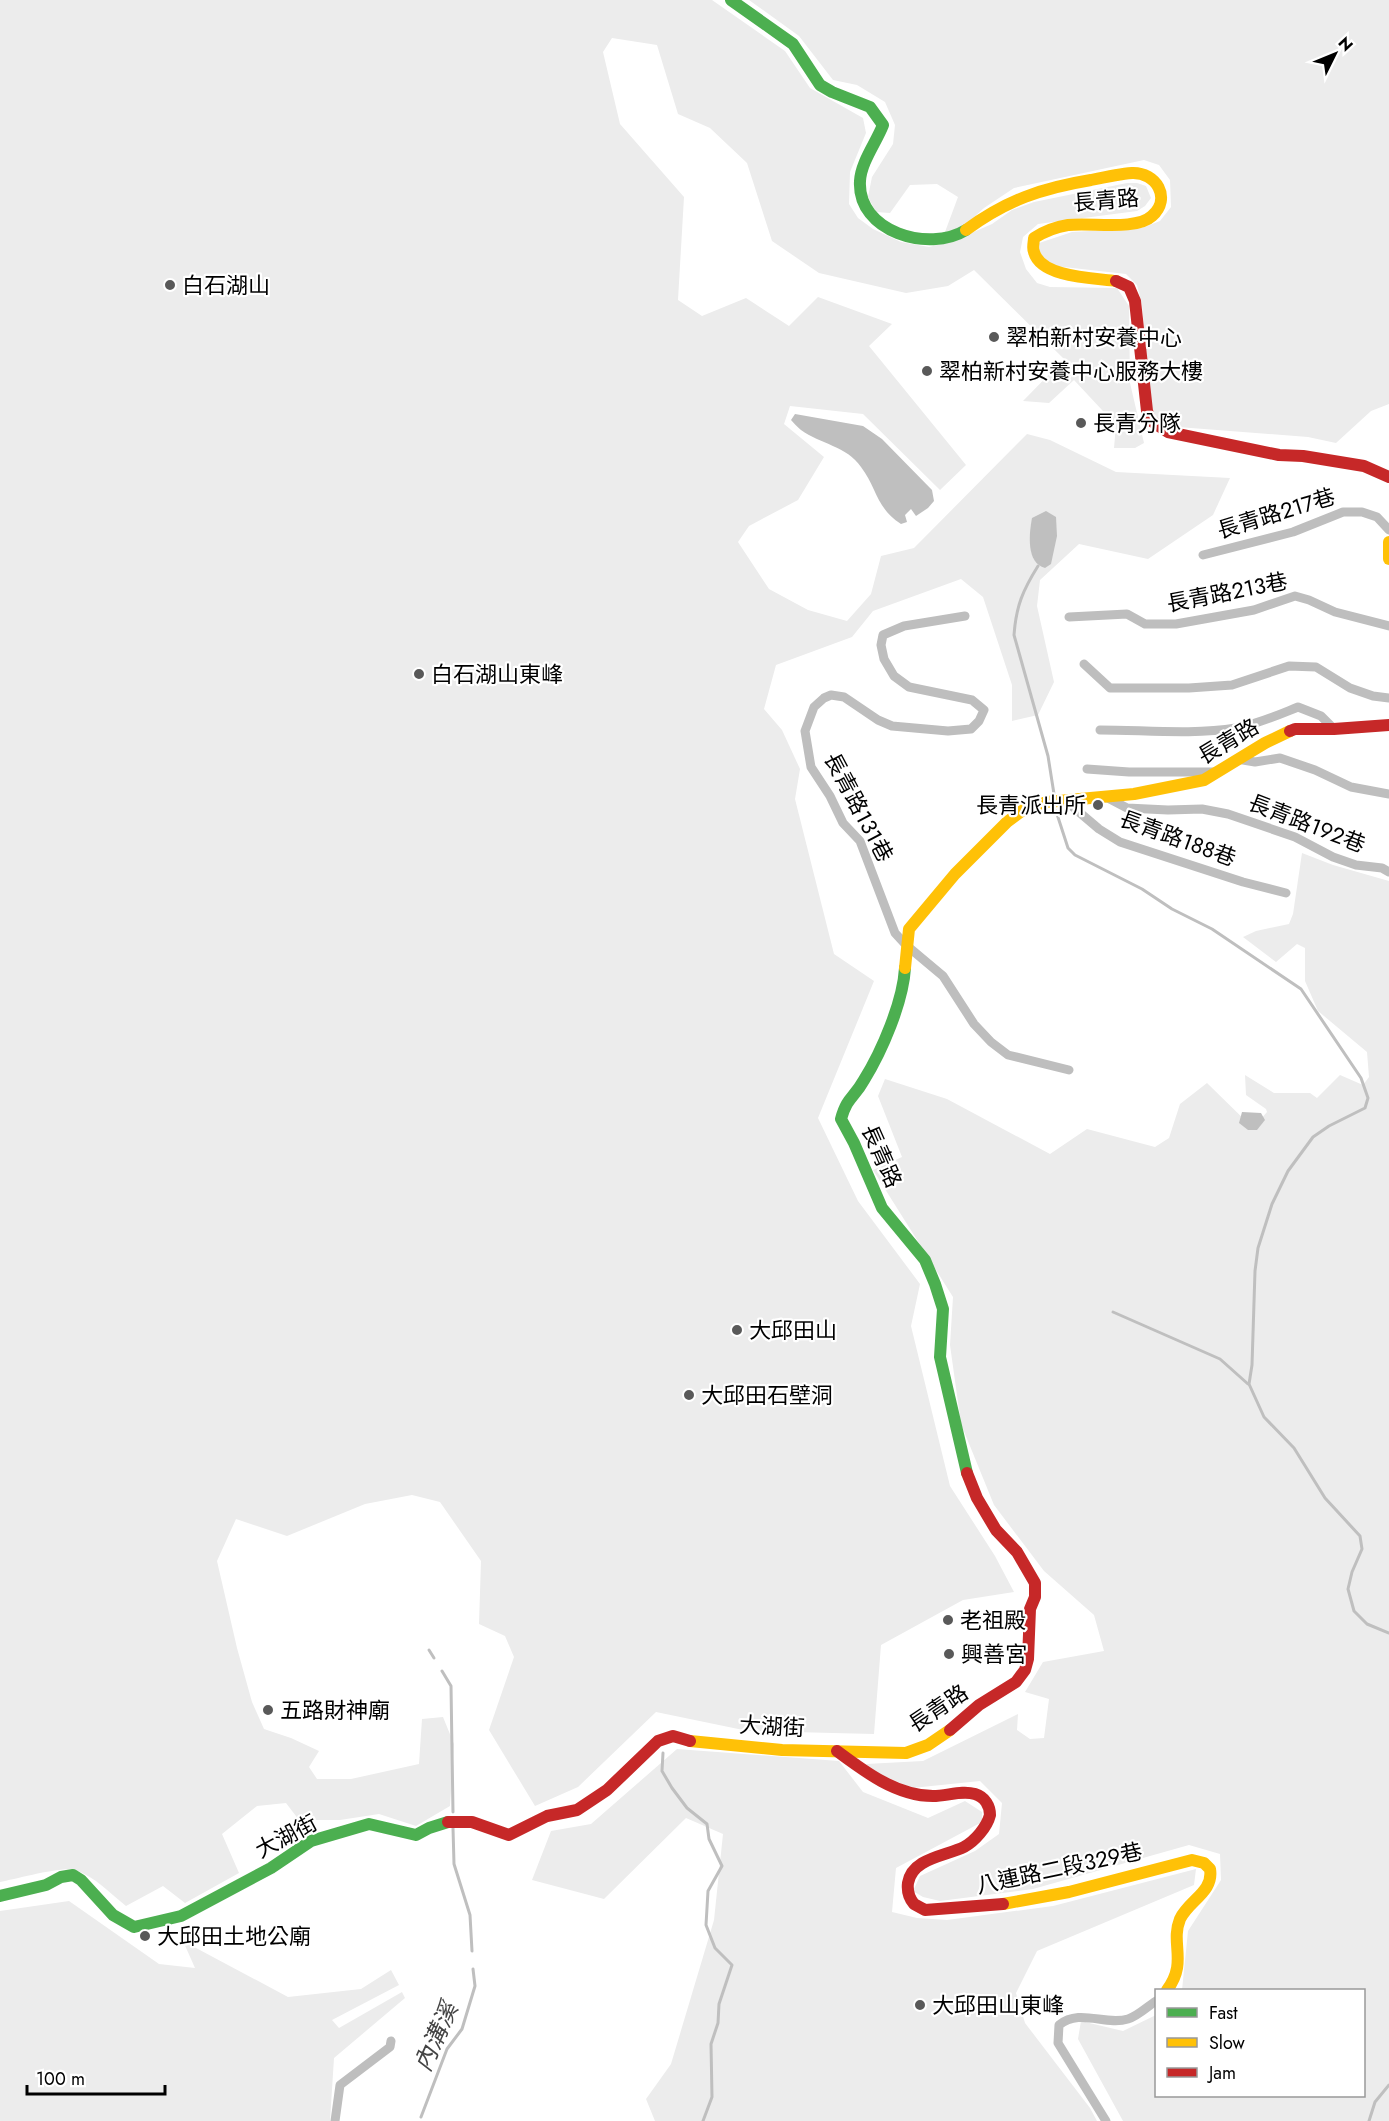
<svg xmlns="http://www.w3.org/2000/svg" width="1389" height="2121" font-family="Jost,'Noto Sans TC',sans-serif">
<rect width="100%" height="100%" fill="#fff"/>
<!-- green -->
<g fill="#ececec">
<path d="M0 0H712L785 51 810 88 863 118 866 133 850 172 849 204 858 218 873 229 901 242 929 247 953 241 992 224 1012 210 1034 202 1127 183H1137L1146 186 1151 198 1145 206 1137 211 1038 224 1023 237 1020 252 1026 269 1037 283 1050 287 1117 288 1129 306 1130 383 1144 443 1135 448H1114L1116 425 1074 380 1049 403 1023 401 1064 359 974 270 948 286 906 293 819 273 772 241 747 163 710 128 678 114 657 45 612 38 603 52 620 124 684 197 678 300 702 316 746 298 789 326 818 297 892 324 869 346 966 465 940 490 863 414 790 406 784 424 824 457 798 500 749 526 738 542 769 589 808 610 847 621 871 594 881 556 914 548 1027 434 1050 440 1116 472 1230 478 1213 515 1148 559 1079 544 1040 580 1037 606 1054 682 1038 715 1012 721V685L983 597 961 579 873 611 852 637 776 665 764 709 782 730 800 769 795 799 834 954 874 981 818 1118 858 1201 920 1284 911 1326 950 1486 995 1556 1014 1592 963 1600 881 1645 874 1734 748 1731 656 1712 578 1787 535 1806 489 1730 514 1657 505 1636 479 1624 481 1561 440 1502 412 1495 365 1504 287 1536 236 1519 217 1561 237 1648 252 1702 264 1729 291 1738 319 1751 309 1767 317 1779H351L419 1764 422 1719 443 1717 454 1744 450 1806 416 1826 379 1814 340 1820H299L286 1803 257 1806 222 1834 239 1873 185 1903 163 1886 126 1906C111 1894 94 1876 75 1870 62 1866 16 1879 0 1882Z"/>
<polygon points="749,0 1389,0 1389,404 1371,411 1336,443 1308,437 1165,426 1152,417 1142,305 1137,285 1126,274 1046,265 1039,257 1039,243 1072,232 1142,228 1160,221 1171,207 1170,180 1159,165 1144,160 1014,188 984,208 962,228 945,232 958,197 937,184 910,185 890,213 876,212 868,197 872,177 893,144 895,125 885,102 857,85 833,80 799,36"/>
<polygon points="1302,853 1333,865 1389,881 1389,2121 1123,2121 1078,2039 1081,2021 1123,2031 1156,2015 1156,2096 1364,2096 1364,1990 1182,1990 1188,1931 1221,1880 1220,1854 1189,1845 1033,1889 940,1901 923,1897 913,1891 920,1876 975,1851 999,1834 1002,1803 980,1781 912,1788 875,1772 866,1764 923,1761 1018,1714 1017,1730 1030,1739 1044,1738 1049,1699 1025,1692 1043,1662 1104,1651 1094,1615 1044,1571 994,1505 961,1424 950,1345 953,1297 873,1170 902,1157 878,1096 885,1079 947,1099 1050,1154 1087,1129 1155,1147 1169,1138 1180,1104 1207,1083 1253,1128 1267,1112 1266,1109 1246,1095 1245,1075 1274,1093 1310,1093 1317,1098 1340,1075 1363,1085 1369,1077 1367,1052 1318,1011 1305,981 1305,948 1297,944 1276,962 1243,937 1256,931 1289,924 1293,914"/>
<polygon points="677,1749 839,1761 863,1792 928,1818 965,1801 982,1812 982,1822 896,1868 892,1912 917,1918 947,1920 1053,1906 1196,1869 1194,1885 1037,1951 1016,1993 1025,2023 1090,2108 1097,2121 655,2121 646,2099 671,2064 714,1920 723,1834 686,1818 604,1899 532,1880 551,1831 591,1824"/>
<polygon points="69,1901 159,1964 195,1968 183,1941 288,1997 361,1989 391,1970 399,1985 332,2020 339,2028 402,1992 405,1998 334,2058 330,2121 0,2121 0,1911"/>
</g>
<!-- water -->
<g fill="#bfbfbf">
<path d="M795 414 863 426 882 439 932 490 934 501 928 508 916 516 911 509 905 515 907 522 901 524C876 508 877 488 861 467 847 446 820 444 801 430 797 427 794 423 791 420Z"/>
<path d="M1046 511 1056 517 1057 536 1051 564 1045 568C1026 563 1029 534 1032 518Z"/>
<polygon points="1242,1112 1261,1113 1265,1120 1257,1130 1248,1130 1239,1123"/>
</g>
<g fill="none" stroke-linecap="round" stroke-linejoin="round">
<!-- stream -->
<g stroke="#bfbfbf" stroke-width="3">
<path d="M1038 566C1023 590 1016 606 1014 635L1048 756 1054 794"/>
<polyline points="1056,811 1068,848 1075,855 1142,889 1172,909 1212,929 1301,989 1361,1078 1368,1098 1365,1108 1329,1126 1313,1137 1288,1171 1272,1204 1258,1248 1255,1271 1252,1365 1249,1384 1264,1417 1294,1448 1325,1498 1360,1536 1362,1549 1352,1572 1348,1589 1354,1611 1367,1624 1389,1633"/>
<polyline points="1113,1312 1220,1359 1248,1384"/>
<polyline points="429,1650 434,1658"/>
<polyline points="442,1671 451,1686 453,1812"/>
<polyline points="663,1753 662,1771 672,1788 687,1808 707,1824 709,1839 722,1866 708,1891 706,1925 715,1948 732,1965 719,2004 718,2023 711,2044 712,2097 703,2121"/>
<polyline points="453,1828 454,1864 470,1915 472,1951"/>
<polyline points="421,2117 447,2049 462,2029 475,1986 473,1969"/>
<polyline points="1369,2121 1375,2102 1389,2085"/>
</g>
<!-- street -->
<g stroke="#bebebe" stroke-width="9">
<polyline points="1203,555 1293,532 1343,512 1362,512 1377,517 1389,530"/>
<polyline points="965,616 904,626 883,635 881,645 884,659 894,676 909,687 972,700 984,710 979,721 971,729 948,731 892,726 878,720 844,697 831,695 824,698 814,707 805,731 811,767 830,796 843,823 860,841 895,933 906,945 943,976 974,1024 991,1042 1008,1055 1069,1070"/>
<polyline points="1069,617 1127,614 1145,624 1176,624 1254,610 1295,596 1309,600 1335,612 1389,626"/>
<polyline points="1084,664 1110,688 1189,688 1232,685 1289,666 1316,667 1350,688 1373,696 1389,698"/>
<path d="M1100 730C1144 730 1193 735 1236 728 1258 724 1278 715 1298 707L1321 716 1334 729"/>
<polyline points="1237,759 1255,762 1280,758 1315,770 1351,787 1389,794"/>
<polyline points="1087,769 1129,772 1215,772"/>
<polyline points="1106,797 1127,808 1168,810 1202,809 1228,814 1295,837 1333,857 1356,865 1382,868 1389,872"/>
<polyline points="1066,801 1099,829 1120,842 1243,882 1286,893"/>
<polyline points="335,2121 340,2085 390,2047 391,2041"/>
<path d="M1106 2121 1058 2043 1059 2025C1080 2008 1105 2026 1128 2019 1138 2016 1148 2006 1156 2001"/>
</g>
<!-- fast -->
<g stroke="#4caf50" stroke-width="12">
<path d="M731 0 793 44 820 85 832 92 870 107 883 125C876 143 861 162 860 181 857 232 929 253 966 230"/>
<path d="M905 968C903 1002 882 1051 864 1080 854 1098 847 1097 841 1119L854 1143 882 1208 925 1260 935 1284 943 1309 940 1357 967 1473"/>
<polyline points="0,1896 46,1885 61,1877 73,1875 81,1880 113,1915 134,1927 181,1916 271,1868 311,1841 369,1824 416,1835 429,1828 448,1822"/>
</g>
<!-- slow -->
<g stroke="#ffc107" stroke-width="12">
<path d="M966 230C1007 200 1042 188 1091 180 1105 177 1119 174 1132 173 1156 172 1172 198 1152 216 1136 231 1090 222 1068 225 1055 227 1045 231 1034 238 1034 242 1032 248 1034 252 1041 278 1095 278 1116 281"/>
<polyline points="1389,542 1389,559"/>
<polyline points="905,968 909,929 955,874 1007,822 1027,807 1047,802 1134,794 1204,780 1265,743 1290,731"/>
<polyline points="690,1741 782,1750 906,1753 928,1745 950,1730"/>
<path d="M1003 1904 1069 1892 1192 1860 1204 1863 1210 1869C1214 1892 1189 1900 1180 1919 1170 1944 1188 1962 1167 1990"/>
</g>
<!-- jam -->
<g stroke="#c62828" stroke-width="12">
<polyline points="1116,281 1129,287 1135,301 1147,411 1150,420 1168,432 1279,455 1303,456 1364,466 1389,477"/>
<polyline points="1290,731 1295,729 1334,729 1389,725"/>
<polyline points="950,1730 979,1705 1016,1682 1025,1670 1028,1659 1030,1609 1035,1597 1035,1583 1017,1552 996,1530 977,1498 967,1473"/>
<path d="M837 1751C865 1772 897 1796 933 1796 947 1796 962 1790 975 1794 985 1797 990 1806 990 1815 987 1827 975 1841 964 1847 946 1856 912 1858 908 1883 907 1891 909 1898 914 1904L925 1910 1003 1904"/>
<polyline points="448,1822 472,1822 509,1835 547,1816 577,1810 607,1790 658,1741 673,1736 690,1741"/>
</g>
</g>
<!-- markers -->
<g fill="#595959" stroke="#fff" stroke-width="2">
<circle cx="170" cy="285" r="6"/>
<circle cx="994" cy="337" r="6"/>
<circle cx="927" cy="371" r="6"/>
<circle cx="1081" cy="423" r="6"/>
<circle cx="419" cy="674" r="6"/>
<circle cx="1098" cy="805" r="6"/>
<circle cx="737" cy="1330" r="6"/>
<circle cx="689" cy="1395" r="6"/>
<circle cx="948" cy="1620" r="6"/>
<circle cx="949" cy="1654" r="6"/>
<circle cx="268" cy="1710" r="6"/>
<circle cx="145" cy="1936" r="6"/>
<circle cx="920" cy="2005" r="6"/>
</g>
<g text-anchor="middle" stroke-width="4.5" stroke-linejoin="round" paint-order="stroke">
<!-- street labels -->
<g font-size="22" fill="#000" stroke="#fff">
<text transform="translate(1106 200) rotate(-5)" y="8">長青路</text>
<text transform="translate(1276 513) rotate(-17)" y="8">長青路217巷</text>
<text transform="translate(1227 592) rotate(-11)" y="8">長青路213巷</text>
<text transform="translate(1228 741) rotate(-31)" y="8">長青路</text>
<text transform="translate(859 807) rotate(62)" y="8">長青路131巷</text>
<text transform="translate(1307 823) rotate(21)" y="8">長青路192巷</text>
<text transform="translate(1178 838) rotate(20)" y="8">長青路188巷</text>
<text transform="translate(882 1156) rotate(66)" y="8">長青路</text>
<text transform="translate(938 1708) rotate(-34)" y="8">長青路</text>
<text transform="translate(772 1726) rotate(3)" y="8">大湖街</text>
<text transform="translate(286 1836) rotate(-28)" y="8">大湖街</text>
<text transform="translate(1059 1868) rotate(-12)" y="8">八連路二段329巷</text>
</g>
<!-- poi labels -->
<g font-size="22" fill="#000" stroke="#fff" text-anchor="start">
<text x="182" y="293">白石湖山</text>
<text x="1006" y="345">翠柏新村安養中心</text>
<text x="939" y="379">翠柏新村安養中心服務大樓</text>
<text x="1093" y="431">長青分隊</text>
<text x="431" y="682">白石湖山東峰</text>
<text x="1086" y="813" text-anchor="end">長青派出所</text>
<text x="749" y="1338">大邱田山</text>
<text x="701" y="1403">大邱田石壁洞</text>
<text x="960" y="1628">老祖殿</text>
<text x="961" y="1662">興善宮</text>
<text x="280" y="1718">五路財神廟</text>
<text x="157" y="1944">大邱田土地公廟</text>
<text x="932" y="2013">大邱田山東峰</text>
</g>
<!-- water labels -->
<g font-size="24" font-style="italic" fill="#444" stroke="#fff">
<text transform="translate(436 2037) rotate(-66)" y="8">內溝溪</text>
</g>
</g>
<!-- legend -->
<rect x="1155" y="1989" width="210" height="108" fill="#ffffff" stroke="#999999" stroke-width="1.5"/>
<rect x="1167" y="2008" width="30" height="9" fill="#4caf50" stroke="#999999" stroke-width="1.5"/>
<text x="1209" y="2019" font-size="18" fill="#000000">Fast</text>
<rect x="1167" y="2038" width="30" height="9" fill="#ffc107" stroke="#999999" stroke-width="1.5"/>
<text x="1209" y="2049" font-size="18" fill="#000000">Slow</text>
<rect x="1167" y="2068" width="30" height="9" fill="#c62828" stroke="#999999" stroke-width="1.5"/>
<text x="1209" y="2079" font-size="18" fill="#000000">Jam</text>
<!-- north arrow -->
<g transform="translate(1335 54) rotate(47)" stroke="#ffffff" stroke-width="4.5" paint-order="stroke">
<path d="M0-4.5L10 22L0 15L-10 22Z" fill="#000000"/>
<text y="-9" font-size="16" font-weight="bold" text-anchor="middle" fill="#000000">N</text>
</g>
<!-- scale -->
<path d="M27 2085v9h138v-9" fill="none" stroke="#000000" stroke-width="3"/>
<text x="36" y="2085" font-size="18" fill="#000000" stroke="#ffffff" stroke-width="4.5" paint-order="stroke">100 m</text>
</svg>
